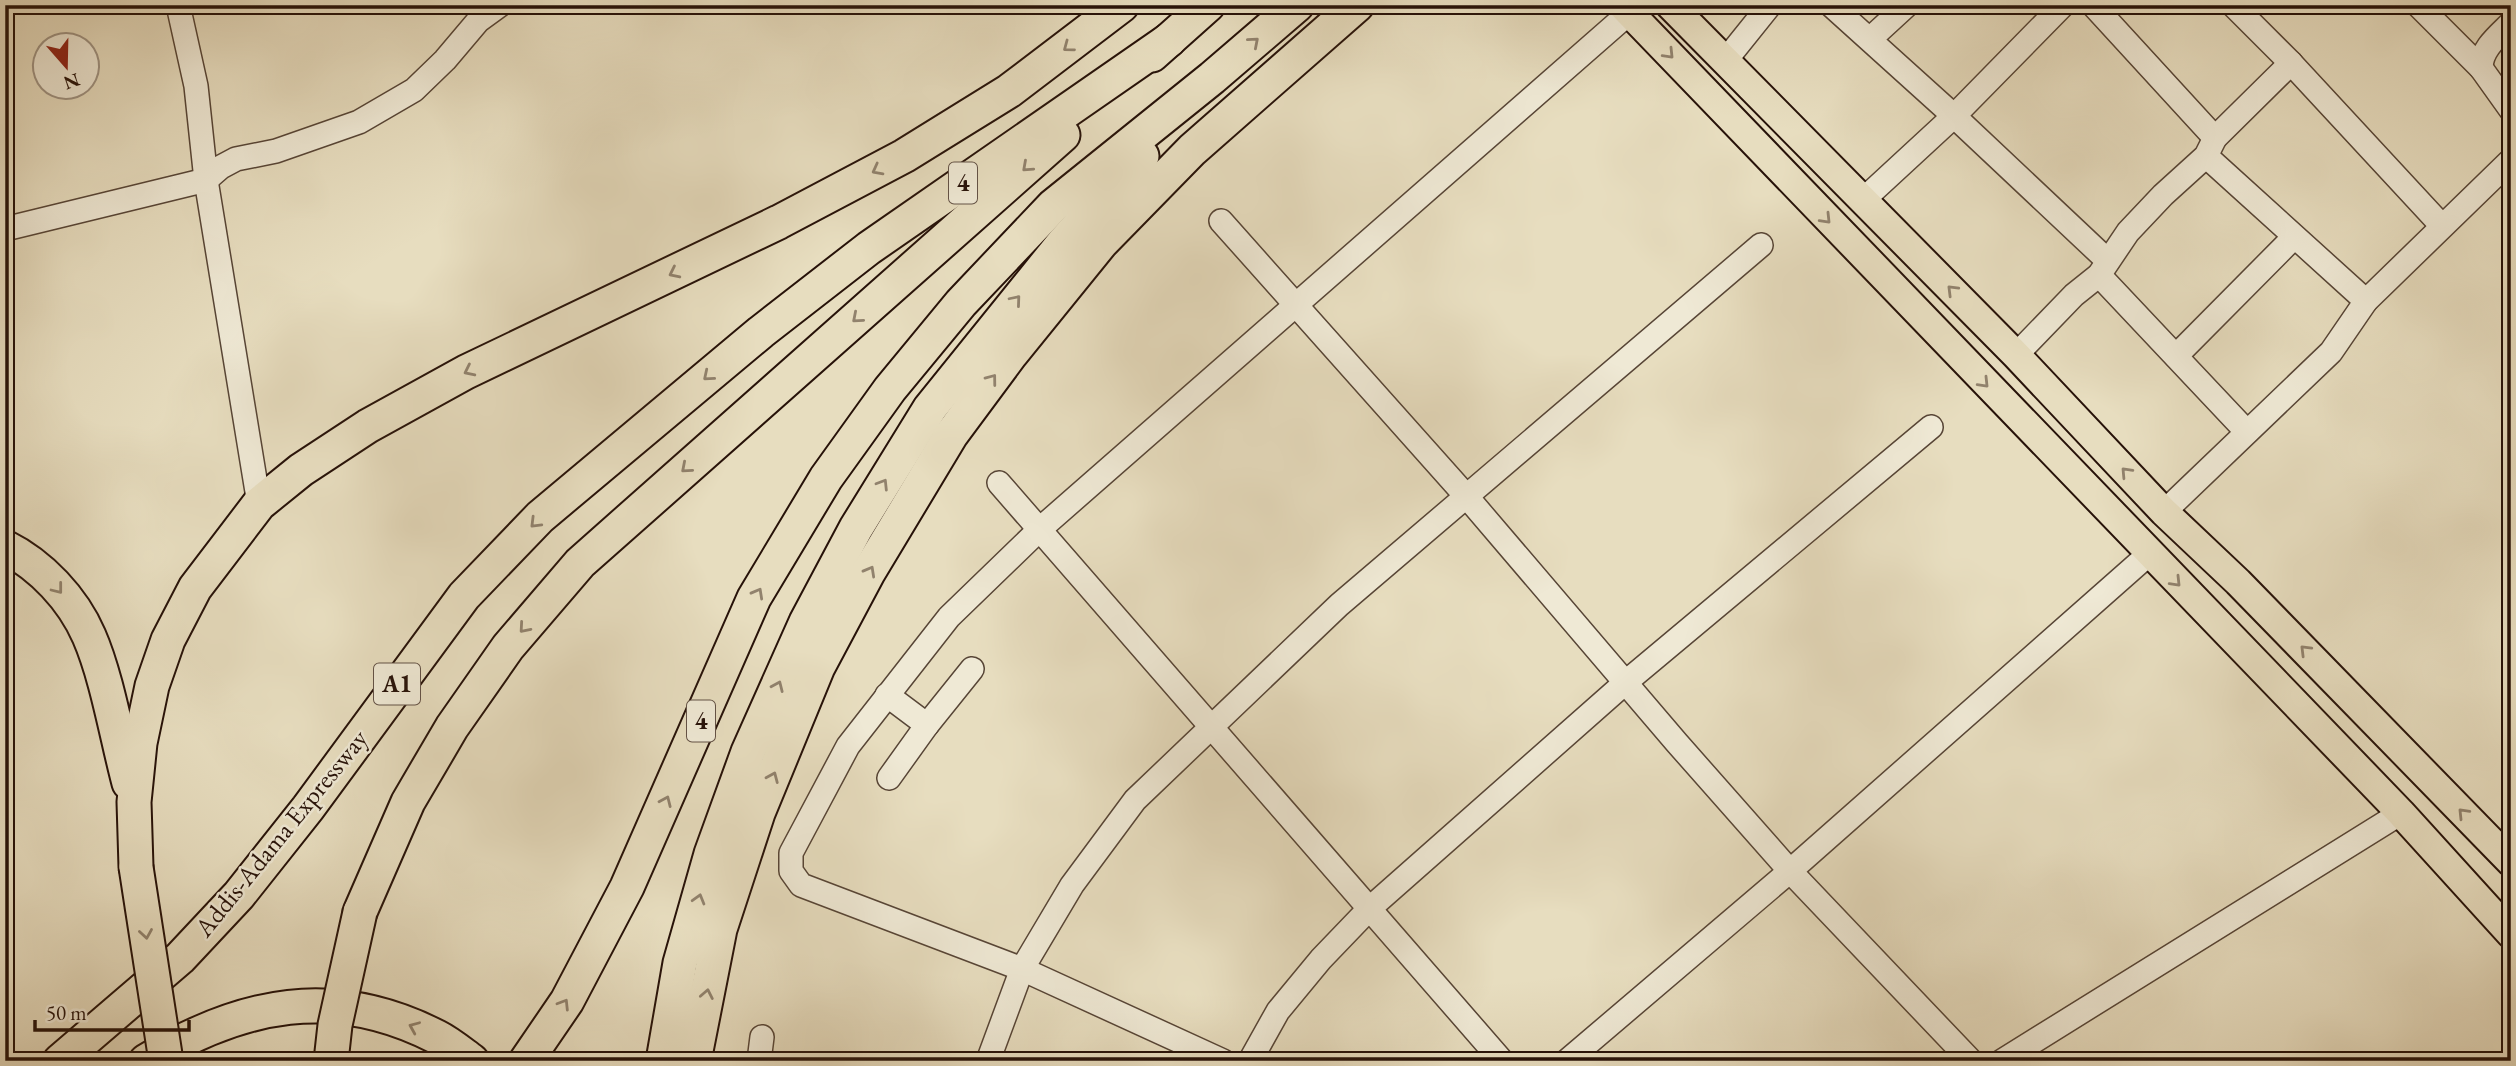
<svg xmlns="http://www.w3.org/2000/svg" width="2516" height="1066" font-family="'EB Garamond',serif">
<rect width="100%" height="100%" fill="#e7ddbf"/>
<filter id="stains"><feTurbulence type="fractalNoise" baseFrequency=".00286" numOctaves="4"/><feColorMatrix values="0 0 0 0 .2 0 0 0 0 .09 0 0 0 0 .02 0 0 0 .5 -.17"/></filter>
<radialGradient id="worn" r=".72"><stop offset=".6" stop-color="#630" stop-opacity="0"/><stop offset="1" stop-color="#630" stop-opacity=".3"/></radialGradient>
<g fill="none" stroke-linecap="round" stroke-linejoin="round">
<!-- minor casing -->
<g stroke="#574536" stroke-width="26">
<g id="minor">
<polyline points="178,5 196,86 206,180 259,504"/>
<polyline points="1831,5 1954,116 2108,261"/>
<polyline points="2093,5 2215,138"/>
<polyline points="2233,5 2291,63 2442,226"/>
<polyline points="2418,5 2481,68 2511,110"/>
<polyline points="1870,39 1907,5"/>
<polyline points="1725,61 1770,5"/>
<path d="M2481 68C2481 49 2498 36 2511 23"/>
<polyline points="2206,156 2366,301"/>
<polyline points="1863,200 1954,116 2063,5"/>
<polyline points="1221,221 1467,497 1677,743 1790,871 1971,1061"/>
<polyline points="5,229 206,180 221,167 236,159 276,151 359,122 414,90 445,60 478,21 500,5"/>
<polyline points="2099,275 2247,432"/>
<polyline points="2016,355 2074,295 2099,275 2128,232 2163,195 2206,156 2215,138 2291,63"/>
<polyline points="2176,356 2294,237"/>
<polyline points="999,483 1502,1061"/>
<polyline points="2164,512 2331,352 2366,301 2511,160"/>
<polyline points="887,695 927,725"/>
<polyline points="889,778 927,725 972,669"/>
<polyline points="759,1061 762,1037"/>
<polyline points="988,1061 1022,969 1072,885 1135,800 1339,605 1761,245"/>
<polyline points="1223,1061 1022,969 801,885 791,871 791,853 848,746 949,617 1040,529 1629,13"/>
<polyline points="1250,1061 1278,1011 1321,959 1369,909 1626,682 1931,427"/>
<polyline points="1567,1061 1790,871 2149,554"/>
<polyline points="2002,1061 2401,813"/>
</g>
</g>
<!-- major casing -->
<g stroke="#271209" stroke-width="32">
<g id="major">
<polyline points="1622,5 2401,813 2511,934"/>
<polyline points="1670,5 2016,355 2164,512 2238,582 2511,862"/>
</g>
</g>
<!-- highway casing -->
<g stroke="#271209" stroke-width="37">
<g id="highway">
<polyline points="1152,55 1208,5"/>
<path d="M5 547C41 565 73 599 89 636 107 677 117 738 129 783"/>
<polyline points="136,867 134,802 140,743 152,686 168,640 195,588 259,504 301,470 368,426 466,372 779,222 904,156 1009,91 1122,5"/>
<polyline points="360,912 408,802 452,727 508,647 580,563 1063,135"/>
<polyline points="60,1061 180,958 239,895 308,808 464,596 540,517 761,332 869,248 1169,40"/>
<path d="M146 1061C242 1003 334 984 437 1037 449 1043 461 1053 472 1061"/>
<polyline points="526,1061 567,1001 627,887 754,598 826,478 890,389 961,303 1053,206 1212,78 1297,5"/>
<polyline points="663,1061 680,963 711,854 748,752 806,622 856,528 930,408 1064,242 1142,156"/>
<polyline points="694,1061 720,929 758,813 818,667 868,573 951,435 1011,354 1101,243 1192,150 1357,5"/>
</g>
</g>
<!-- minor -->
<use href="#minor" stroke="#efe9d5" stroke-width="23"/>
<!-- major -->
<use href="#major" stroke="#e7ddbf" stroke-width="28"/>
<!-- highway -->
<use href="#highway" stroke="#e7ddbf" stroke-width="33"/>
<!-- highway-bridge casing -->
<g stroke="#271209" stroke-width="37" stroke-linecap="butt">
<g id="highway-bridge">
<polyline points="136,867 166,1061"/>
<polyline points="331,1061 335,1025 360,912"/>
</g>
</g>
<!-- highway-bridge -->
<use href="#highway-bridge" stroke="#e7ddbf" stroke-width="33"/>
</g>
<!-- one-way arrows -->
<defs><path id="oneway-chevron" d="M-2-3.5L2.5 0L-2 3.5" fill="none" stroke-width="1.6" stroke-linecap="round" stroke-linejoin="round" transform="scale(1.75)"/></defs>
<g stroke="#91826d">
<use href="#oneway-chevron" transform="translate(1254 42) rotate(-41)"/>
<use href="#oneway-chevron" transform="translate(1068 47) rotate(143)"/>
<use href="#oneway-chevron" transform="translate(1669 54) rotate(46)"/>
<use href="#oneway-chevron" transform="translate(1027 167) rotate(138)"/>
<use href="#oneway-chevron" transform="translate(877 170) rotate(152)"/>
<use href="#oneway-chevron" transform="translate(1826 219) rotate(46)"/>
<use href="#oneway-chevron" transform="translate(674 273) rotate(154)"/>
<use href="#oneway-chevron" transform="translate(1952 290) rotate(-135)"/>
<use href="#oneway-chevron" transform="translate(1016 300) rotate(-50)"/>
<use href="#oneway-chevron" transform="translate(857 318) rotate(139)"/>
<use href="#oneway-chevron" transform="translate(469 371) rotate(154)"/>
<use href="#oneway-chevron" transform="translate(708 376) rotate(140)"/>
<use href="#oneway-chevron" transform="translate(992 379) rotate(-53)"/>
<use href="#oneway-chevron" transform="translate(1984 383) rotate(46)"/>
<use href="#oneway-chevron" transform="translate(686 468) rotate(139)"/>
<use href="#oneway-chevron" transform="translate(2126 472) rotate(-133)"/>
<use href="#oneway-chevron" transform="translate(883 484) rotate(-58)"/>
<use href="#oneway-chevron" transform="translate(535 523) rotate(135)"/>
<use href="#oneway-chevron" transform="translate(870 571) rotate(-61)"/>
<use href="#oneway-chevron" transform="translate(2176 582) rotate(46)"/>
<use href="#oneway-chevron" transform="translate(58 589) rotate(52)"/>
<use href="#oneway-chevron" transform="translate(758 593) rotate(-61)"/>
<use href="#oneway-chevron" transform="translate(524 628) rotate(131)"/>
<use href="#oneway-chevron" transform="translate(2305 650) rotate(-135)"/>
<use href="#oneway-chevron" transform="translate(778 686) rotate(-66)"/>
<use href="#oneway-chevron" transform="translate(773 777) rotate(-67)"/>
<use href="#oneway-chevron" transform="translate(666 801) rotate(-66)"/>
<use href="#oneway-chevron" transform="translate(2463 813) rotate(-134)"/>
<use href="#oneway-chevron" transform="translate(699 899) rotate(-74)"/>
<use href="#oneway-chevron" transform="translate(146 934) rotate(81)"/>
<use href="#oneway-chevron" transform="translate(707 994) rotate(-79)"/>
<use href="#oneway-chevron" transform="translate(564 1004) rotate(-58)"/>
<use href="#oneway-chevron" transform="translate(414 1027) rotate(-157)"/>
</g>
<g text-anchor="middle" stroke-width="5" stroke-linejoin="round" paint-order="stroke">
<!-- shield labels -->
<g fill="#efe9d5" stroke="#635246" stroke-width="2">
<rect x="949" y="162.5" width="28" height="41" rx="5"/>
<rect x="374" y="663.5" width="46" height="41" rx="5"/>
<rect x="687" y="700.5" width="28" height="41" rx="5"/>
</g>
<g font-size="24" font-weight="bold" fill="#271209">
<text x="963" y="191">4</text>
<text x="397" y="692">A1</text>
<text x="701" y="729">4</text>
</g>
<!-- street labels -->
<g font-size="26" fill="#271209" stroke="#efe9d5">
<text transform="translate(281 833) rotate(-51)" y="9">Addis-Adama Expressway</text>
</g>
</g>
<!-- margin -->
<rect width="2516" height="1066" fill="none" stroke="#e7ddbf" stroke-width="28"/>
<rect x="7" y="7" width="2502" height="1052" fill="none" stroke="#271209" stroke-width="3.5"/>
<rect x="14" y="14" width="2488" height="1038" fill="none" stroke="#271209" stroke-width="2"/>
<!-- north arrow -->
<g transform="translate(66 66) rotate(160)"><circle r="33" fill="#efe9d5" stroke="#9f9383" stroke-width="2"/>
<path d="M0-5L12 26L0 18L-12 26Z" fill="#8f2418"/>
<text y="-10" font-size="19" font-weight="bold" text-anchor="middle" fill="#271209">N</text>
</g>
<!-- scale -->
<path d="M35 1020v10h154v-10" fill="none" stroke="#271209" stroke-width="3.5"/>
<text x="46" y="1020" font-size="21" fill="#271209" stroke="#efe9d5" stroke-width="5" paint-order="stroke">50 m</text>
<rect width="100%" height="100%" filter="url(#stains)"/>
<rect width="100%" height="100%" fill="url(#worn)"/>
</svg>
